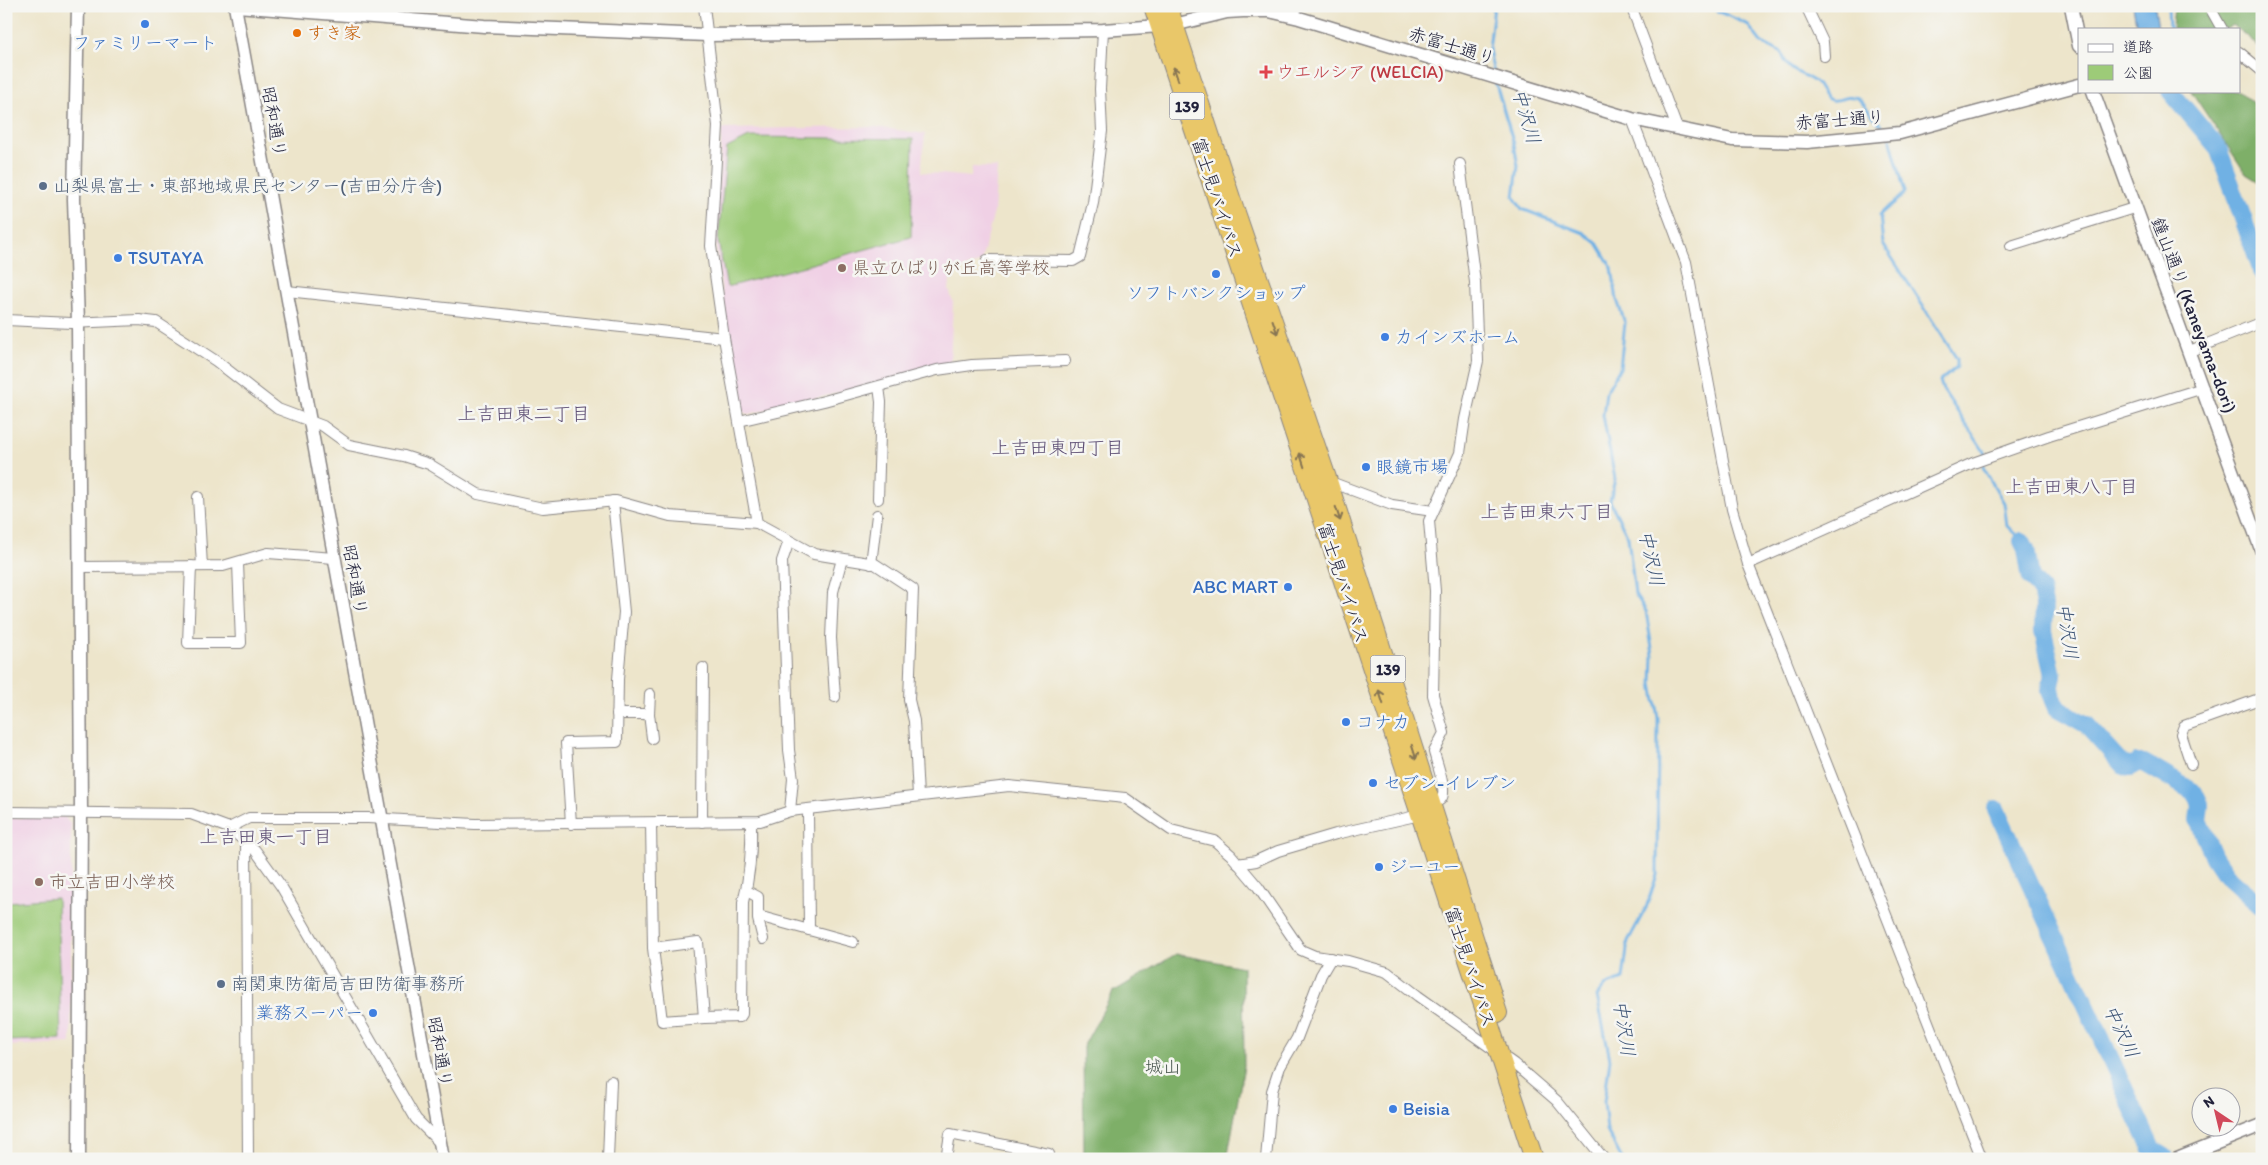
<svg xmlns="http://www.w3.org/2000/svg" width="2268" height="1165" font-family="Itim,'Klee One',sans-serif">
<rect width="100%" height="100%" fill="#f6f6f2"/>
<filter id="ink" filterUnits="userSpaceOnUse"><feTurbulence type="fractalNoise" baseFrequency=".02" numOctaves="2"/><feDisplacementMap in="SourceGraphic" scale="10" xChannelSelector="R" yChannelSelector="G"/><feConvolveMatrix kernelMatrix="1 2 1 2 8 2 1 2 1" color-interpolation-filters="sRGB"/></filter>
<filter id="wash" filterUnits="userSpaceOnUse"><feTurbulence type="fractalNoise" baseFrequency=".0096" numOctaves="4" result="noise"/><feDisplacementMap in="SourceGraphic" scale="20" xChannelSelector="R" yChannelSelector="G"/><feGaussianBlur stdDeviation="1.12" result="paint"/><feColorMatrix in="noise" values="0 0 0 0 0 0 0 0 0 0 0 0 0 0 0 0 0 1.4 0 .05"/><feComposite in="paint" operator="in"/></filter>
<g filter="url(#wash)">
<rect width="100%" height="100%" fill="#ede5cb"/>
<!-- built -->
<g fill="#f0d0e5">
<polygon points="876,127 925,134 921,172 971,177 972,167 997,168 994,212 981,262 951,273 949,290 953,302 950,363 842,392 748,414 743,412 727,331 715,240 722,129"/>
<polygon points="65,817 71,825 71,1043 6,1046 6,818"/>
</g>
<!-- green -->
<g fill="#9dcb78" stroke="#60765a">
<polygon points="749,137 913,139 911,237 727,287 718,241 727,148"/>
<polygon points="6,893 7,902 57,898 61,1039 6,1041"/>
</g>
<!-- forest -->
<g fill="#7eaf68" stroke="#506852">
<polygon points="2174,6 2262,6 2262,49 2233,25 2228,29 2172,29"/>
<polygon points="2191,91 2239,91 2262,111 2262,184 2246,174"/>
<polygon points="1176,954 1243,967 1244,1066 1227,1159 1084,1159 1083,1047 1113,992"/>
</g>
<!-- water -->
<polygon fill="#70b1e4" stroke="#496a90" points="2133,6 2155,6 2158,29 2137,29"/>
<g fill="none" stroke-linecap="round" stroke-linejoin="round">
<!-- stream -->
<g stroke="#70b1e4" stroke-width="3">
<path d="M1714 6 1717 11 1747 24 1761 42 1782 53C1787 73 1802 72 1816 83 1821 88 1823 98 1831 100 1840 102 1848 94 1858 98L1885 130"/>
<polyline points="2168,6 2169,29"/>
<polyline points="1494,74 1489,50 1494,6"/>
<polyline points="1495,81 1514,144 1518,166 1514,197 1522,209 1584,233 1597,243 1612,268 1617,300 1625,323 1620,368 1606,392 1603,415 1615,479 1610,501 1628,537 1635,594 1646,611 1653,655 1652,683 1658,718 1657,875 1646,908 1628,941 1623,979 1605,986 1597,996 1610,1059 1604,1102 1607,1131 1622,1159"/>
<path d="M1890 138 1905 192C1899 202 1888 205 1880 215L1883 244 1957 359V367L1940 381 1943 390 1985 453 1983 467 2004 503 2007 526 2022 541"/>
</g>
<!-- river -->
<g stroke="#70b1e4" stroke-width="18">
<polyline points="2170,91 2218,148 2262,272"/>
<polyline points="2022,541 2026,549 2031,579 2041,589 2044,605 2043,631 2053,675 2050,691 2057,708 2087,725 2122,764 2130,767 2137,763 2144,763 2194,792 2200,805 2198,820 2214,857 2226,875 2262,907"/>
<polyline points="1996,809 2152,1149 2165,1157"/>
</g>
</g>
</g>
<g filter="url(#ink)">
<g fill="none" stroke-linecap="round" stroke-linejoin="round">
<!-- minor casing -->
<g stroke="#888483" stroke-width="12">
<g id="minor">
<polyline points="704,6 718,126 711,246 724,338 757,523"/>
<polyline points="1631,6 1677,128"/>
<polyline points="1806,6 1823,42 1824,56"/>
<polyline points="2209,6 2222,29"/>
<polyline points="1294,17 1297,6"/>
<polyline points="2239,52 2262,71"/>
<polyline points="1632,119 1686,262 1732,509 1748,564 1982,1159"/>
<polyline points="2011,246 2134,208"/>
<polyline points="987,260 1073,261 1080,257 1093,203 1102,131 1100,89 1103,30"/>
<polyline points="287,291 724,338"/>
<polyline points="6,320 71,323 139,320 156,322 216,361 278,409 323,426 349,445 404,456 429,464 478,494 543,508 616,501 670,516 757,523 814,554 875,564 913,589 909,700 914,721 918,796"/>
<polyline points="2190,351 2262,322"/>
<polyline points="739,421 824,401 937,370 972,365 1065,361"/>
<polyline points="1328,481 1392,505 1433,511"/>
<polyline points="198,497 202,566"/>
<polyline points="878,499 881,402 879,387"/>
<polyline points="789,541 782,561 789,750 793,779 790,811"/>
<polyline points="871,564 877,515"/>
<polyline points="1748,564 1973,463 2049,436 2203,388"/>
<polyline points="191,566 188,643 241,643 238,563"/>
<polyline points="79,567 223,566 268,553 334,558"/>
<polyline points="650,694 649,714 652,738"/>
<polyline points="835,697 831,638 833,592 842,559"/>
<polyline points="617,714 649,714"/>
<polyline points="2191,764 2181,734 2184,726 2262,698"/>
<path d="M1431 803C1434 802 1439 802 1441 799 1448 792 1436 761 1434 752L1444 733 1433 695 1435 591 1429 521 1460 453 1465 419 1478 361 1475 282 1460 164"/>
<polyline points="808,809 809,930"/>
<polyline points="6,812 191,814 229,828 255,850 281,886 416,1119 439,1142"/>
<polyline points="702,822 703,668"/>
<polyline points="651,823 653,948 662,1021 704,1018 698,942 653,948"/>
<polyline points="571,824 566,743 617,742 618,679 624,612 613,501"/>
<polyline points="229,828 249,818 368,818 475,824 760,821 790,811 1009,786 1125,798 1171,830 1215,841 1231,855 1258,887 1301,950 1315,956 1348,961 1387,972 1418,996 1514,1064 1557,1101 1604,1159"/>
<polyline points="246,842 248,1159"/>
<polyline points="1238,864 1256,861 1278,851 1336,834 1420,815"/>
<polyline points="747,891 758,897 758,919 763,939"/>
<polyline points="758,916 853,942"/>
<path d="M704 1018 740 1017 742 1014 743 902C750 876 752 849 751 822"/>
<polyline points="608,1159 611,1081"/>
<polyline points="946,1159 950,1134 1049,1154 1048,1159"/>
<polyline points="1266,1159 1272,1091 1280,1067 1297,1038 1321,975 1331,958"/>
</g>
</g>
<!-- tertiary casing -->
<g stroke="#888483" stroke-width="15">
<g id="tertiary">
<polyline points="78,6 74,199 78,322 81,812 79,1159"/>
<polyline points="235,6 443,1159"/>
<polyline points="237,6 484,26 707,35 1103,30 1174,25 1227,12 1243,11 1269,11 1299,18 1632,119 1732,140 1807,142 1900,133 2079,85"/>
<polyline points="2071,6 2079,46"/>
<polyline points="2093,91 2262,552"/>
<polyline points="2177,1159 2262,1125"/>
</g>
</g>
<!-- trunk casing -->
<g stroke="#888483" stroke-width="20">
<g id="trunk">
<polyline points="1153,6 1534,1159"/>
<polyline points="1168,6 1231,198 1328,481 1498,1013"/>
</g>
</g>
<!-- minor -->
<use href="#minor" stroke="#fff" stroke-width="10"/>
<!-- tertiary -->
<use href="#tertiary" stroke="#fff" stroke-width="12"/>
<!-- trunk -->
<use href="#trunk" stroke="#e9c769" stroke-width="18"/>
</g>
<!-- one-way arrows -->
<defs><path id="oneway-shaft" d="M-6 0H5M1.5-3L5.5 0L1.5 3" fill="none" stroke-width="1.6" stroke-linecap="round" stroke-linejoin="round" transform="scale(1.25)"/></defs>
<g stroke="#867452">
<use href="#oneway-shaft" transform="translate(1176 74) rotate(-109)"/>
<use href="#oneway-shaft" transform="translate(1275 327) rotate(71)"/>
<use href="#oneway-shaft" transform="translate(1302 460) rotate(-108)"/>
<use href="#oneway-shaft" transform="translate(1338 514) rotate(72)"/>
<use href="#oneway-shaft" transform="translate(1381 697) rotate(-108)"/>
<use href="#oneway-shaft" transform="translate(1414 752) rotate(72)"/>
</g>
</g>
<!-- markers -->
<g fill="#3f7fe0" stroke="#f6f6f2" stroke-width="2">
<circle cx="145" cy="24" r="5"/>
<circle cx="118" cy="258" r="5"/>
<circle cx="1216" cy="274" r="5"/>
<circle cx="1385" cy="337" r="5"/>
<circle cx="1366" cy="467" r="5"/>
<circle cx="1288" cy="587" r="5"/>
<circle cx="1346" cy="722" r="5"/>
<circle cx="1373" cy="783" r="5"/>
<circle cx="1379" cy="867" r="5"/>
<circle cx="373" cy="1013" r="5"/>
<circle cx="1393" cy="1109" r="5"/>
</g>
<circle fill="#e8710a" stroke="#f6f6f2" stroke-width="2" cx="297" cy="33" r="5"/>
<path fill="#e0444e" stroke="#f6f6f2" stroke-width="2" d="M1263.5 64.5h5v5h5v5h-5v5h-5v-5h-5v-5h5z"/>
<g fill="#5c6f8a" stroke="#f6f6f2" stroke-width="2">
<circle cx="43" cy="186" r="5"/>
<circle cx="221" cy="984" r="5"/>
</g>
<g fill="#8d6e63" stroke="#f6f6f2" stroke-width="2">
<circle cx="842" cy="268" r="5"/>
<circle cx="39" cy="882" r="5"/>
</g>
<g text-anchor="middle" stroke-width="5" stroke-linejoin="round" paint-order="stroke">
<!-- shield labels -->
<g fill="#f6f6f2" stroke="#626272" stroke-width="1">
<rect x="1169.5" y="92.5" width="35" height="27" rx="4"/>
<rect x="1370.5" y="655.5" width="35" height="27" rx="4"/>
</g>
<g font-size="16" font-weight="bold" fill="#22223b">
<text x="1187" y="112">139</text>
<text x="1388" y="675">139</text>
</g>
<!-- food labels -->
<g font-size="18" fill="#c56008" stroke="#f6f6f2" text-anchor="start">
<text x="307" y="39">すき家</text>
</g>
<!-- shop labels -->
<g font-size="18" fill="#366cbe" stroke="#f6f6f2" text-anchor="start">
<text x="145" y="49" text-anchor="middle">ファミリーマート</text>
<text x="128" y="264">TSUTAYA</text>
<text x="1216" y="299" text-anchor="middle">ソフトバンクショップ</text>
<text x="1395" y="343">カインズホーム</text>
<text x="1376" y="473">眼鏡市場</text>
<text x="1278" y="593" text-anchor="end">ABC MART</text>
<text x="1356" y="728">コナカ</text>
<text x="1383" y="789">セブン-イレブン</text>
<text x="1389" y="873">ジーユー</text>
<text x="363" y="1019" text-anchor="end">業務スーパー</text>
<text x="1403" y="1115">Beisia</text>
</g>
<!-- street labels -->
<g font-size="18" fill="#22223b" stroke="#f6f6f2">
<text transform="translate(1452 46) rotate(17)" y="6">赤富士通り</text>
<text transform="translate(1840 120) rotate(-4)" y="6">赤富士通り</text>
<text transform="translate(274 122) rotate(80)" y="6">昭和通り</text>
<text transform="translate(1217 198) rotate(72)" y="6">富士見バイパス</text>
<text transform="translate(2194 315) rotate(69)" y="6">鐘山通り (Kaneyama-dori)</text>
<text transform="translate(355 580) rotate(80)" y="6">昭和通り</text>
<text transform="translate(1343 583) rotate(72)" y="6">富士見バイパス</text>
<text transform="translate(1470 967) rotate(72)" y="6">富士見バイパス</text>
<text transform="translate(440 1052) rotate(80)" y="6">昭和通り</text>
</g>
<!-- health labels -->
<g font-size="18" fill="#be3a42" stroke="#f6f6f2" text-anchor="start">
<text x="1276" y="78">ウエルシア (WELCIA)</text>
</g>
<!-- service labels -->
<g font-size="18" fill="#4e5e75" stroke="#f6f6f2" text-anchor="start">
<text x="53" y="192">山梨県富士・東部地域県民センター(吉田分庁舎)</text>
<text x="231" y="990">南関東防衛局吉田防衛事務所</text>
</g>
<!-- education labels -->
<g font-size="18" fill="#785e54" stroke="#f6f6f2" text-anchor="start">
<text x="852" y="274">県立ひばりが丘高等学校</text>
<text x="49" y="888">市立吉田小学校</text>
</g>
<!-- park labels -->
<g font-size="18" fill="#47554d" stroke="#f6f6f2">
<text x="1163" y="1073">城山</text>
</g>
<!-- water labels -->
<g font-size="19" font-style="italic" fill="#3d5476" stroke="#f6f6f2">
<text transform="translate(1527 116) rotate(74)" y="7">中沢川</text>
<text transform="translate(1652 558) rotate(78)" y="7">中沢川</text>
<text transform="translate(2068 631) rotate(82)" y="7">中沢川</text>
<text transform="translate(1625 1028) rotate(82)" y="7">中沢川</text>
<text transform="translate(2122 1031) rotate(65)" y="7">中沢川</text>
</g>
<!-- neighbourhood labels -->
<g font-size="19" fill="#5f5075" stroke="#f6f6f2">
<text x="524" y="420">上吉田東二丁目</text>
<text x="1058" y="454">上吉田東四丁目</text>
<text x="2072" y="493">上吉田東八丁目</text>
<text x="1547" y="518">上吉田東六丁目</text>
<text x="266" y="843">上吉田東一丁目</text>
</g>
</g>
<!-- margin -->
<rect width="2268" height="1165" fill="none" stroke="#f6f6f2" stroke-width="25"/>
<!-- legend -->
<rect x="2078" y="28" width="162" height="65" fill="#f6f6f2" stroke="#a1a1a9"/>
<rect x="2088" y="44" width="25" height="8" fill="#ffffff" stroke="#a1a1a9"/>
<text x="2123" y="52" font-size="15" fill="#22223b">道路</text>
<rect x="2088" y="65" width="25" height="15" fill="#9dcb78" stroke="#a1a1a9"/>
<text x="2123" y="78" font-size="15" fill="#22223b">公園</text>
<!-- north arrow -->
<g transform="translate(2216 1112) rotate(325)"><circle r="24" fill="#f6f6f2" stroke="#a1a1a9"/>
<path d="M0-4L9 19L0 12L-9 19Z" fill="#d1495b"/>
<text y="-8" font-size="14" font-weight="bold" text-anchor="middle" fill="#22223b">N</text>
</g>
</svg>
